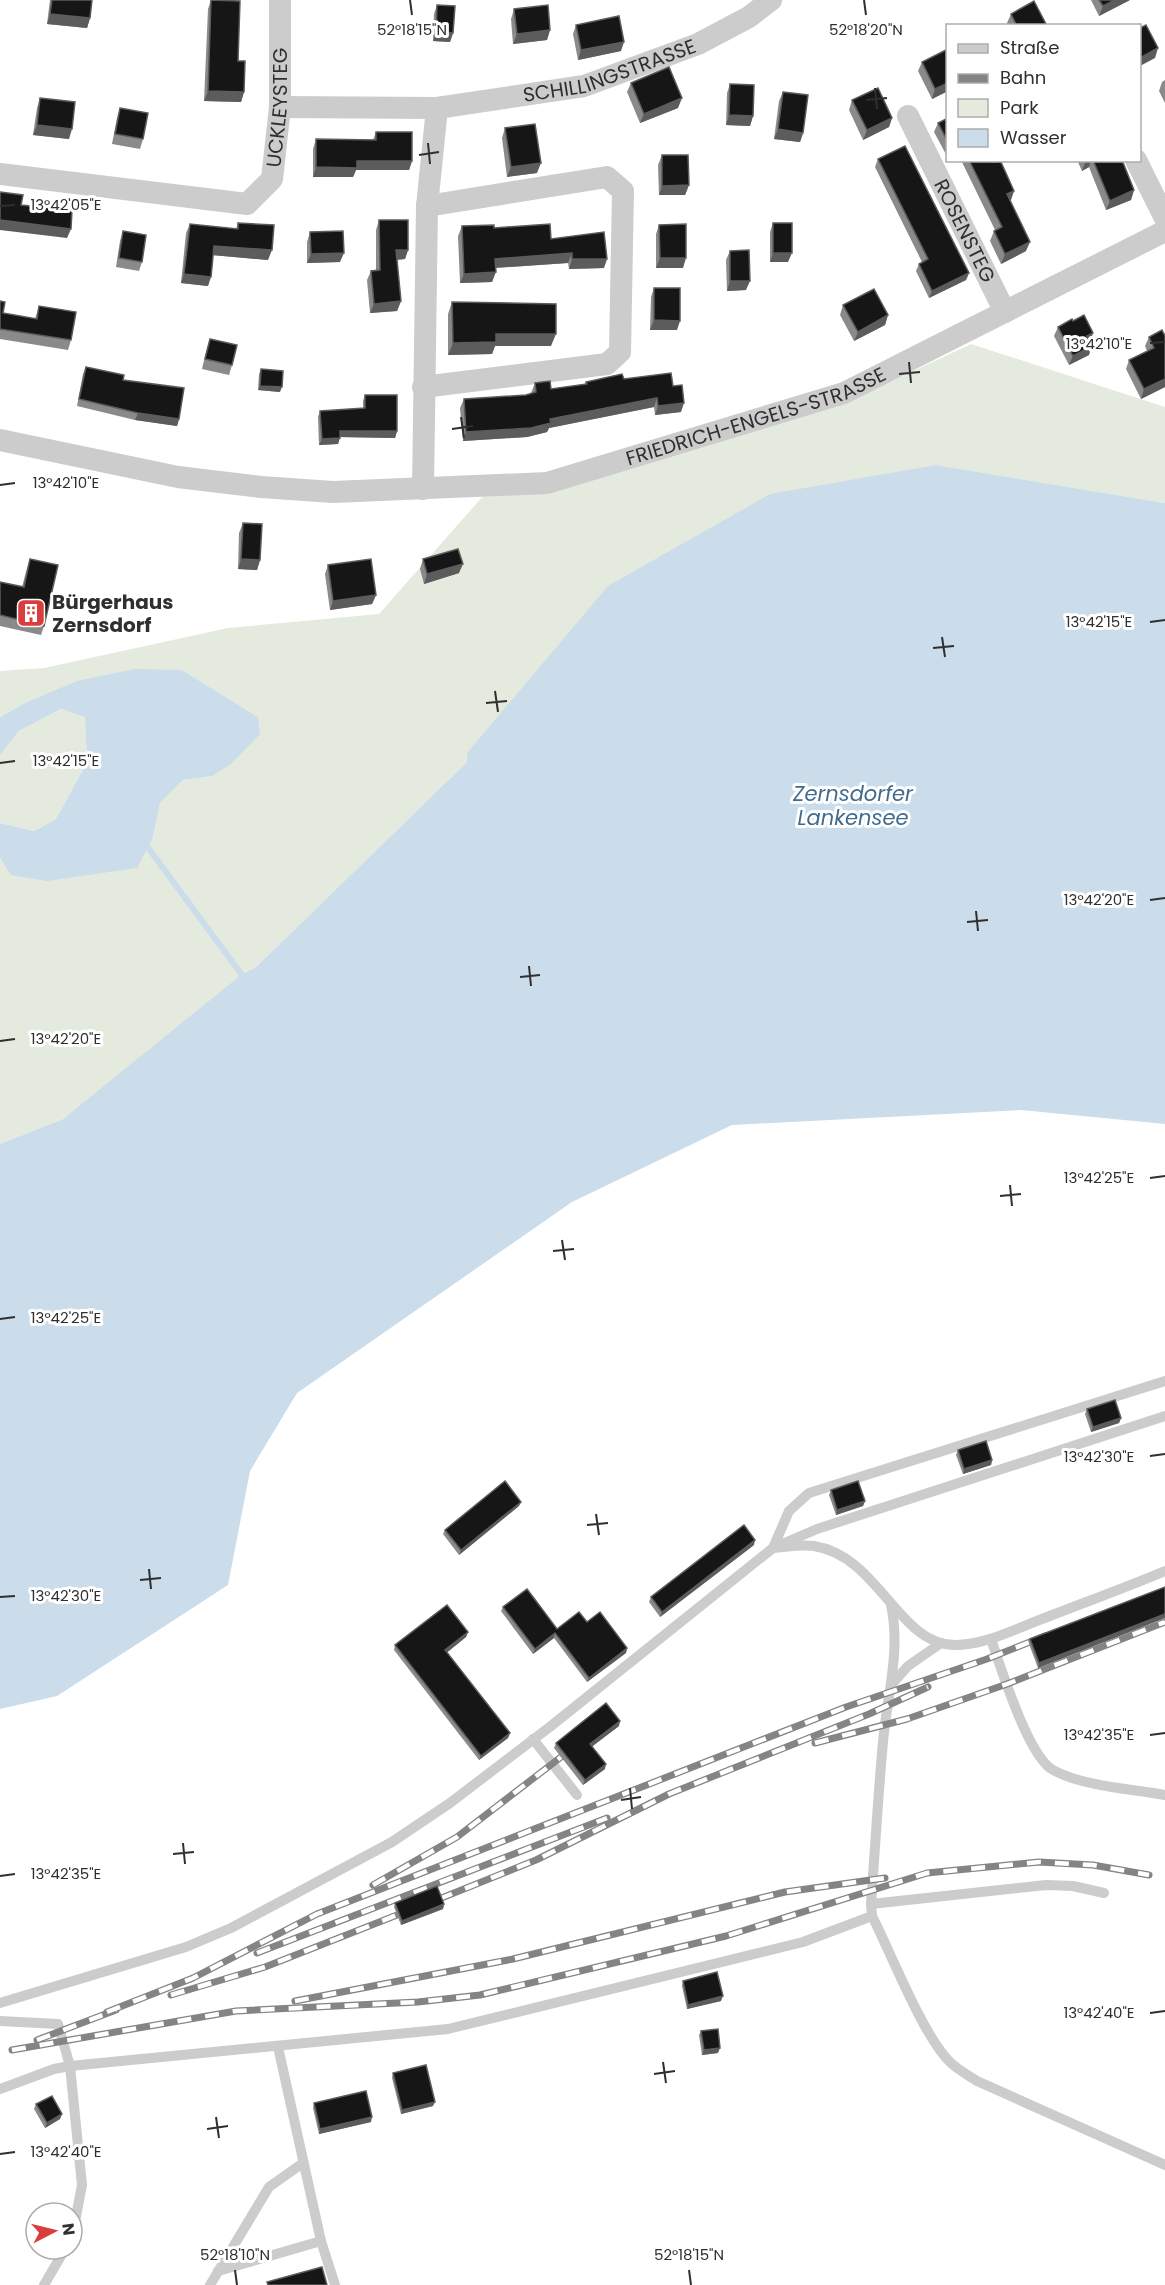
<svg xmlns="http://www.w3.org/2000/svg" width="1165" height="2285" font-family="Poppins,sans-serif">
<rect width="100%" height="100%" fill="#fff"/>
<!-- green -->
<g fill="#e4ebde">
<polygon points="971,344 1165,407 1165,503 936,465 467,762 255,968 63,1119 0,1144 0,858 12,875 153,839 160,803 183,780 212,776 258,717 182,670 25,703 0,717 0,671 44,668 228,628 379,614 484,495 851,400"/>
<polygon points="61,709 85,716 87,762 56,819 34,831 0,823 0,755 19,731"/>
</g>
<!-- water -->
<g fill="#cbdcea">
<polygon points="936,465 1165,503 1165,1124 1021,1110 732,1125 572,1202 297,1393 250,1471 228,1585 57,1696 0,1709 0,1144 63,1119 241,975 255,968 467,762 467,753 608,586 770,494"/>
<polygon points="135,669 182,670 258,717 260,734 231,764 212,776 183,780 160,803 153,838 137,868 47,881 11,875 0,858 0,823 34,831 56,819 87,762 85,717 61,709 19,731 0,755 0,717 25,703 77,681"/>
</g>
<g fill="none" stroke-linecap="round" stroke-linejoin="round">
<!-- stream -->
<polyline stroke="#cbdcea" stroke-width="6" points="149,849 242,975"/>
<!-- lane -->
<g stroke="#ccc" stroke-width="10">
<path d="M1165 1381 809 1493 789 1511 773 1548C787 1547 800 1544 814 1546 879 1556 898 1645 955 1645 985 1645 1015 1629 1042 1619 1083 1603 1124 1588 1165 1571"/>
<path d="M891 1605C901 1651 887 1696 883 1742 878 1796 875 1850 871 1904L872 1916C891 1953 923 2036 950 2062 958 2070 968 2075 977 2081L1165 2165"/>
<path d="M991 1639C1001 1668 1028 1756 1053 1770 1082 1786 1132 1789 1165 1795"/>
<polyline points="891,1685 908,1666 941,1643"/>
<polyline points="533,1739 577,1795"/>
<polyline points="871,1904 1046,1885 1073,1886 1104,1893"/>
<polyline points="0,2003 186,1947 231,1928 392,1842 450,1803 551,1726 773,1548 817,1529 1165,1416"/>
<polyline points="0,2021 58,2024 70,2066 82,2185 72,2237"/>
<polyline points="278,2047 321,2241 335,2285"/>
<polyline points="0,2089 54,2069 70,2066 448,2029 803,1942 872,1916"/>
<polyline points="218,2271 321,2241"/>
<polyline points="44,2285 65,2249"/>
<polyline points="210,2285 269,2187 303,2163"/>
</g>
<!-- street -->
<g stroke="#ccc" stroke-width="22">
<path id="s1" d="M280 107 437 108 584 86 698 44 749 17 771 0"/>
<path id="s2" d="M908 116 1005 312"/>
<polyline points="1136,160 1165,218"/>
<path id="s3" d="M0 174 247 204 272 179 280 107V0"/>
<polyline points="423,387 607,364 620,352 623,191 607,177 427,206"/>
<path id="s4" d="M0 440 178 477 261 487 333 492 547 483 844 393 1165 231"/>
<polyline points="423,489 427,206 437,108"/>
</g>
<!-- rail casing -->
<g stroke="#848484" stroke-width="7">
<g id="rail">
<polyline points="815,1743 907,1719 1007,1684 1165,1622"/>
<polyline points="373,1885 457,1837 561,1757"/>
<polyline points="439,1899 536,1860 669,1794 869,1714 928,1687"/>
<polyline points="257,1953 607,1818"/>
<polyline points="171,1995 265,1967 397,1915"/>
<polyline points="295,2001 513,1959 785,1892 885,1878"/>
<polyline points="107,2012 193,1978 317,1914 846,1707 987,1659 1045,1636"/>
<polyline points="37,2040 116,2010"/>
<polyline points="12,2050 236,2011 418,2002 480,1995 726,1936 927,1873 1039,1862 1093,1865 1149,1875"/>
</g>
</g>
<!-- rail -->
<use href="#rail" stroke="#fff" stroke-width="4.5" stroke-dasharray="14" stroke-linecap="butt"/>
</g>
<!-- wall -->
<g fill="#8a8a8a">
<polygon points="50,0 92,0 90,18 87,28 47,24"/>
<polygon points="211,0 238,61 244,92 241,102 204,101 208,9"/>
<polygon points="1091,0 1130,0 1099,16"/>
<polygon points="437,5 453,33 450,42 433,41 434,14"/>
<polygon points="514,9 550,30 547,40 513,44 511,19"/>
<polygon points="1011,14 1047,26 1008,26 1007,23"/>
<polygon points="576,25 621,51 578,60 573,34"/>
<polygon points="922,62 948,91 932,99 918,71"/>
<polygon points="1165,80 1165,103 1159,91 1162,82"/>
<polygon points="631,83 678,108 640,123 627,92"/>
<polygon points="730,84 753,116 750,126 726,125 727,93"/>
<polygon points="783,92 803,133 800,142 774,139 779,101"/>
<polygon points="40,98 69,139 33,135 37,108"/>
<polygon points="852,100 892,118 889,127 863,140 849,110"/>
<polygon points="120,108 143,139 140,149 112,144 117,118"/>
<polygon points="948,118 948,158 934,132 938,123"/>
<polygon points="505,128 537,173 507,177 502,138"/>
<polygon points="376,132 412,161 409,170 356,170 353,177 313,177 313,149 316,139 373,140"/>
<polygon points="662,155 689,185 685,195 659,195 658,165"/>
<polygon points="878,159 969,273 966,280 929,298 916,271 919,264 922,262 875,167"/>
<polygon points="961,160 992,160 1014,191 1010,201 1026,251 1001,264 990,241 994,231 995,230"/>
<polygon points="1077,160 1122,160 1134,190 1131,200 1106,210 1089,167 1082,171"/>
<polygon points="379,220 408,250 405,259 397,260 401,301 397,311 370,313 367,280 371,271 376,270 376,230"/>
<polygon points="238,223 268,260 213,255 208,286 181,283 186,233 190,224 236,229"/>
<polygon points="773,223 788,262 770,262 770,232"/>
<polygon points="659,225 683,268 656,268 656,234"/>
<polygon points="462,226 494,228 551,239 604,268 569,269 568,263 496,268 492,282 460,283 458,236"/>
<polygon points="123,231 142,262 139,271 116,267 120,241"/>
<polygon points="310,232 340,262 307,263 307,242"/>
<polygon points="730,251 746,290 727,291 726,260"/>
<polygon points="654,288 677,330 650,330 651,297"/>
<polygon points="0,301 3,313 35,319 39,306 71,340 68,350 0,339"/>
<polygon points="452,302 551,346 495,346 492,354 448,355 448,314"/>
<polygon points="843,305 888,315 885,325 854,341 840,315"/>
<polygon points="1073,321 1090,342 1089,355 1069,365 1054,336 1058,327"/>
<polygon points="1165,336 1165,387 1141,399 1126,369 1129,360 1147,351 1145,346 1149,337"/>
<polygon points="210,339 232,365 229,375 202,369 207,348"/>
<polygon points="86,367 123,380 179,419 177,426 135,420 77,406 83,374"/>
<polygon points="261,369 280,392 258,390 259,374"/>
<polygon points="624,379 673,386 681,412 655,415 654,407 549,428 547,432 527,437 463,441 460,408 464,399 526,395 531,393 535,383 551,389 585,384 586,382"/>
<polygon points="365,395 397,431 395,438 340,437 338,444 319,445 318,417 320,411 363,408 363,401"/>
<polygon points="243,523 260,560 257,570 238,569 239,533"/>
<polygon points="30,559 44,626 41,635 0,626 0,582 22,587 27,568"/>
<polygon points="423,559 459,573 424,584 420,569"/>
<polygon points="328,565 376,595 372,604 330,610 325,574"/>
<polygon points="1087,1409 1121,1418 1119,1423 1091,1432 1085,1414"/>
<polygon points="958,1450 992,1460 991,1465 963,1474 956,1455"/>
<polygon points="831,1490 865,1501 863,1506 836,1515 829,1495"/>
<polygon points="519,1506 459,1555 443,1534 445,1530"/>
<polygon points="754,1545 660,1617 649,1602 651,1597"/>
<polygon points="1165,1587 1165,1618 1038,1668 1029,1644 1030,1639"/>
<polygon points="503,1607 557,1629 587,1622 627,1648 626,1653 587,1682 554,1638 533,1654 501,1611"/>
<polygon points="468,1632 466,1637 447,1652 510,1733 508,1738 479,1760 394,1650 395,1645"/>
<polygon points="619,1726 592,1746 605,1769 583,1785 554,1748 556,1743"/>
<polygon points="395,1903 444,1904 443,1909 401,1925 394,1907"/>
<polygon points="683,1981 721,2001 687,2009 682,1986"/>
<polygon points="701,2031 718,2053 702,2055 699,2035"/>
<polygon points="393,2073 433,2106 401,2114 392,2078"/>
<polygon points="314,2103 371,2122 319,2134 313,2108"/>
<polygon points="36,2104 62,2114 60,2119 45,2128 34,2109"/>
</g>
<!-- shaded-wall -->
<g fill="#5c5c5c">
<polygon points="1115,0 1130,0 1099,16 1103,6"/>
<polygon points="50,14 90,18 87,28 47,24"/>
<polygon points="550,30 547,40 513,44 517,34"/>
<polygon points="436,32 453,33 450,42 433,41"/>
<polygon points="624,42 621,51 578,60 581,50"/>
<polygon points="1158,48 1155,58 1140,66 1140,58"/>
<polygon points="948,83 948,91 932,99 935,89"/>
<polygon points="208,91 244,92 241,102 204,101"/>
<polygon points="682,98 678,108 640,123 644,114"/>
<polygon points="729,115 753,116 750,126 726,125"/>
<polygon points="892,118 889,127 863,140 867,130"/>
<polygon points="37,125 72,129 69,139 33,135"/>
<polygon points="778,129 803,133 800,142 774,139"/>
<polygon points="1086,160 1091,160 1089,167 1082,171"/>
<polygon points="357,161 412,161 409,170 356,170 353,177 313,177 316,167"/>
<polygon points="541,163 537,173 507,177 511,167"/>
<polygon points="689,185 685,195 659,195 662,186"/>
<polygon points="1134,190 1131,200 1106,210 1110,201"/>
<polygon points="1014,191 1011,200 1004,204 1007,194"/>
<polygon points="0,220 71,229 67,238 0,230"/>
<polygon points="1030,242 1026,251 1001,264 1005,254"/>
<polygon points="214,246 272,250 268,260 211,255"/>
<polygon points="396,250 408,250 405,259 392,260"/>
<polygon points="344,253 340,262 307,263 311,254"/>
<polygon points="572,253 568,263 492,268 495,259"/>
<polygon points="773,253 792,253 788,262 770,262"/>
<polygon points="660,258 686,258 683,268 656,268"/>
<polygon points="572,259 607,259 604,268 569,269"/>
<polygon points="496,272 492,282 460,283 464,274"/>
<polygon points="969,273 966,280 929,298 932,291"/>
<polygon points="184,274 211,277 208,286 181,283"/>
<polygon points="730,281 750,281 746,290 727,291"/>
<polygon points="401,301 397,311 370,313 374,304"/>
<polygon points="888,315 885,325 854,341 858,332"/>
<polygon points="654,320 680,321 677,330 650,330"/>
<polygon points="1093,333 1090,343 1087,336"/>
<polygon points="496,334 556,334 551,346 495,346 492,354 448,355 453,343"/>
<polygon points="1092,346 1089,355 1069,365 1073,356"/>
<polygon points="1165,379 1165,387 1141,399 1144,389"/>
<polygon points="260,386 282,387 280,392 258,390"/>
<polygon points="657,398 654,407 549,428 547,432 527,437 463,441 466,432 550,419"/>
<polygon points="684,403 681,412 655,415 658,406"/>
<polygon points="138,413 179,419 177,426 135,420"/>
<polygon points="340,431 397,431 395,438 337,437"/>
<polygon points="340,438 338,444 319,445 322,439"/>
<polygon points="241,559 260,560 257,570 238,569"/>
<polygon points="463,564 459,573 424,584 427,574"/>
<polygon points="376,595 372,604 330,610 333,601"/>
<polygon points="1121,1418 1119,1423 1091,1432 1093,1427"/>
<polygon points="992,1460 991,1465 963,1474 964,1469"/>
<polygon points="865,1501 863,1506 836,1515 837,1510"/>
<polygon points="521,1502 519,1506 459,1555 461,1550"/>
<polygon points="755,1540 754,1545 660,1617 662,1612"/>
<polygon points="1165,1614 1165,1618 1038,1668 1039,1663"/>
<polygon points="468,1632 466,1637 444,1655 445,1650"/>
<polygon points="555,1633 554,1638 533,1654 535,1649"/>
<polygon points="627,1648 626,1653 587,1682 589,1678"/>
<polygon points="620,1721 619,1726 589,1749 590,1744"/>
<polygon points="510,1733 508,1738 479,1760 481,1756"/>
<polygon points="606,1764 605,1769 583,1785 585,1780"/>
<polygon points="444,1904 443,1909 401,1925 402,1921"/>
<polygon points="723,1996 721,2001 687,2009 688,2005"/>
<polygon points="720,2048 718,2053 702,2055 704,2050"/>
<polygon points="435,2102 433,2106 401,2114 402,2110"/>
<polygon points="62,2114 60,2119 45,2128 47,2123"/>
<polygon points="372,2117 371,2122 319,2134 320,2129"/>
</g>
<!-- building -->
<g fill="#161616" stroke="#5c5c5c" stroke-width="1.5">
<polygon points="52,0 92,0 90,18 50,14"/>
<polygon points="211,0 240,1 238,61 245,61 244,92 208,91"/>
<polygon points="1099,0 1115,0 1103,6"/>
<polygon points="1034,1 1047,26 1017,26 1011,14"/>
<polygon points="437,5 455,6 453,33 436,32"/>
<polygon points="548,5 550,30 517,34 514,9"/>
<polygon points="619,16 624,42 581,50 576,25"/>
<polygon points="1146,25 1158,48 1140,58 1140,28"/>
<polygon points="948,49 948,83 935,89 922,62"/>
<polygon points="669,67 682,98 644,114 631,83"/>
<polygon points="730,84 754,85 753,116 729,115"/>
<polygon points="878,88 892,118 867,130 852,100"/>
<polygon points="783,92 808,95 803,133 778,129"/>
<polygon points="40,98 75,102 72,129 37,125"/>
<polygon points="120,108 148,113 143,139 115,134"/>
<polygon points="948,118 948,142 938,123"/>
<polygon points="535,124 541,163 511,167 505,128"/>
<polygon points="376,132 412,132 412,161 357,161 357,168 316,167 316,139 376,140"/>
<polygon points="905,146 969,273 932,291 919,264 928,259 878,159"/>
<polygon points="662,155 688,155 689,185 662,186"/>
<polygon points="969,160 992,160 993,162 1000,160 1014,191 1007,194 1030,242 1005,254 994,231 1002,227"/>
<polygon points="1093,160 1122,160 1134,190 1110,201"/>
<polygon points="0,192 23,195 21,205 72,210 71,229 0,220"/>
<polygon points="379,220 408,220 408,250 396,250 401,301 374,304 371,271 380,270"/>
<polygon points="238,223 274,225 272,250 214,246 211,277 184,274 190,224 238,229"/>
<rect x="773" y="223" width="19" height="30"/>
<polygon points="550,224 551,239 604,232 607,259 572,259 572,253 495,259 496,272 464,274 462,226 494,225 494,228"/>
<polygon points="686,224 686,258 660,258 659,225"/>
<polygon points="123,231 146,235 142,262 119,258"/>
<polygon points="343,231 344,253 311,254 310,232"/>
<polygon points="749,250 750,281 730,281 730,251"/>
<polygon points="654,288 680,288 680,321 654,320"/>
<polygon points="874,289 888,315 858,332 843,305"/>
<polygon points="0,301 5,302 3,313 37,319 39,306 76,312 71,340 0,329"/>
<polygon points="452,302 556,304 556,334 496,334 496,342 453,343"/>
<polygon points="1084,315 1093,333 1087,336 1092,346 1073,356 1058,327 1072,319 1073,321"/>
<polygon points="1162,330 1165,336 1165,379 1144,389 1129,360 1154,348 1149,337"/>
<polygon points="210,339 237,345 232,365 205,359"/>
<polygon points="86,367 124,375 123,380 184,388 179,419 138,413 79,399"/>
<polygon points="261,369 283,371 282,387 260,386"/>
<polygon points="671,373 673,386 682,385 684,403 658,406 657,398 550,419 551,423 531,428 466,432 464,399 526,395 536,392 535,383 550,381 551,389 587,384 586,382 622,374 624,379"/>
<polygon points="365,395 397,395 397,431 340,431 340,438 322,439 320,411 365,408"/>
<polygon points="243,523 262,524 260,560 241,559"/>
<polygon points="458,549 463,564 427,574 423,559"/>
<polygon points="30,559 58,565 44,626 0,615 0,582 24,587"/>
<polygon points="371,559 376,595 333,601 328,565"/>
<polygon points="1115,1400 1121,1418 1093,1427 1087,1409"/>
<polygon points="986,1441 992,1460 964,1469 958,1450"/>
<polygon points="505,1481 521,1502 461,1550 445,1530"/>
<polygon points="858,1481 865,1501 837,1510 831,1490"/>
<polygon points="744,1525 755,1540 662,1612 651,1597"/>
<polygon points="1165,1587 1165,1614 1039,1663 1030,1639"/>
<polygon points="527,1589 557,1629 579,1612 587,1622 600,1612 627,1648 589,1678 555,1633 535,1649 503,1607"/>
<polygon points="447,1605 468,1632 445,1650 510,1733 481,1756 395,1645"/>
<polygon points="606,1703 620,1721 590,1744 606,1764 585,1780 556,1743"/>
<polygon points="437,1886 444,1904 402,1921 395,1903"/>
<polygon points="717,1972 723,1996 688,2005 683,1981"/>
<polygon points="718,2029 720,2048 704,2050 701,2031"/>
<polygon points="426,2065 435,2102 402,2110 393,2073"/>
<polygon points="366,2091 372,2117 320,2129 314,2103"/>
<polygon points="52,2096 62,2114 47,2123 36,2104"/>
<polygon points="322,2267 327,2285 268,2285 267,2282"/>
</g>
<!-- ticks -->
<path fill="none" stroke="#2f2f2f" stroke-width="2" d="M410 0 412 15M864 0 866 15M875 88 877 109M866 100 887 98M428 143 430 164M419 155 439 152M0 206 15 205M1150 343 1165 342M909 362 911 383M899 374 920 372M461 417 464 438M452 429 473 426M0 485 15 483M1150 622 1165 620M942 637 945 657M933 648 954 646M495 691 498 712M486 703 507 701M0 763 15 761M1150 900 1165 898M976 911 978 931M967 922 988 920M529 966 531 986M520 977 540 975M0 1041 15 1039M1150 1178 1165 1176M1010 1185 1012 1206M1000 1196 1021 1194M562 1240 565 1260M553 1251 574 1249M0 1319 15 1317M1150 1456 1165 1454M596 1514 599 1535M587 1525 608 1523M149 1569 151 1589M140 1580 161 1578M0 1597 15 1596M1150 1735 1165 1733M630 1788 632 1809M621 1800 641 1797M183 1843 185 1864M173 1854 194 1852M0 1876 15 1874M1150 2013 1165 2011M663 2062 666 2083M654 2074 675 2071M216 2117 219 2138M207 2129 228 2126M0 2154 15 2152M235 2270 237 2285M689 2270 691 2285"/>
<!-- icons -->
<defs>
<g id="building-square" transform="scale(1.5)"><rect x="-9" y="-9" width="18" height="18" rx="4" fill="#db3c3e" stroke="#fff"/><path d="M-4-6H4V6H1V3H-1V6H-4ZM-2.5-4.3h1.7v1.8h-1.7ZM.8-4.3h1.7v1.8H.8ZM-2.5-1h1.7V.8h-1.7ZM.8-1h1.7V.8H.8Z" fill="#fff"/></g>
</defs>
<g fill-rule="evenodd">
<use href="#building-square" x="31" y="613"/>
</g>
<g text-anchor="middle" stroke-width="6" stroke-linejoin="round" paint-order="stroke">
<!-- street labels -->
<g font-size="20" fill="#2f2f2f" stroke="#fff">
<text dy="7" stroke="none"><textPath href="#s1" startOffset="334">SCHILLINGSTRASSE</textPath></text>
<text dy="7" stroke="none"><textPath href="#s3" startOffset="356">UCKLEYSTEG</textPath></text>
<text dy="7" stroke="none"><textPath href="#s2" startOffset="128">ROSENSTEG</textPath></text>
<text dy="7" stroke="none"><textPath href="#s4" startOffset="771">FRIEDRICH-ENGELS-STRASSE</textPath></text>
</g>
<!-- poi labels -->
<g font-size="20" font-weight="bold" fill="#2f2f2f" stroke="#fff" text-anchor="start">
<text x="52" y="609">Bürgerhaus<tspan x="52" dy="23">Zernsdorf</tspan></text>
</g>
<!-- water labels -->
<g font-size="21" font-style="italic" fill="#416b8d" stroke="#fff">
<text x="853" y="801">Zernsdorfer<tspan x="853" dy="24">Lankensee</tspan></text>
</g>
</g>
<g font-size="15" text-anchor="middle" fill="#2f2f2f" stroke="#fff" stroke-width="6" stroke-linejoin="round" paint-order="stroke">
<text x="412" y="35">52°18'15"N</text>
<text x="866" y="35">52°18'20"N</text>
<text x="66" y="210">13°42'05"E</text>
<text x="1099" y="349">13°42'10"E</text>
<text x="66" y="488">13°42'10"E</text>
<text x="1099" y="627">13°42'15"E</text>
<text x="66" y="766">13°42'15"E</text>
<text x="1099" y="905">13°42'20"E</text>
<text x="66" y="1044">13°42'20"E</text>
<text x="1099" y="1183">13°42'25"E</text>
<text x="66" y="1323">13°42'25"E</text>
<text x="1099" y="1462">13°42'30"E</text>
<text x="66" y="1601">13°42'30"E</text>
<text x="1099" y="1740">13°42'35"E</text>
<text x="66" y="1879">13°42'35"E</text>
<text x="1099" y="2018">13°42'40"E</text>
<text x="66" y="2157">13°42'40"E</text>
<text x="235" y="2260">52°18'10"N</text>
<text x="689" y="2260">52°18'15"N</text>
</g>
<!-- legend -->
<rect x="946" y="24" width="195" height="138" fill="#ffffff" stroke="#acacac" stroke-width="1.5"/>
<rect x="958" y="44" width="30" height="9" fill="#cccccc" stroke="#acacac" stroke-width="1.5"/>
<text x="1000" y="54" font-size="18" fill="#2f2f2f">Straße</text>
<rect x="958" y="74" width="30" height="9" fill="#848484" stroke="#acacac" stroke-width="1.5"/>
<text x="1000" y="84" font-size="18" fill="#2f2f2f">Bahn</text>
<rect x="958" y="99" width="30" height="18" fill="#e4ebde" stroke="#acacac" stroke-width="1.5"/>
<text x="1000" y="114" font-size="18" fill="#2f2f2f">Park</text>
<rect x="958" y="129" width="30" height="18" fill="#cbdcea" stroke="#acacac" stroke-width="1.5"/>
<text x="1000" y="144" font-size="18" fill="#2f2f2f">Wasser</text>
<!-- north arrow -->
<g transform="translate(54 2231) rotate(83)"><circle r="28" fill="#ffffff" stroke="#acacac" stroke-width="1.5"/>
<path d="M0-4.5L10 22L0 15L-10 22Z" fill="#db3c3e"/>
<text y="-9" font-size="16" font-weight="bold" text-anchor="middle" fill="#2f2f2f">N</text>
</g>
</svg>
